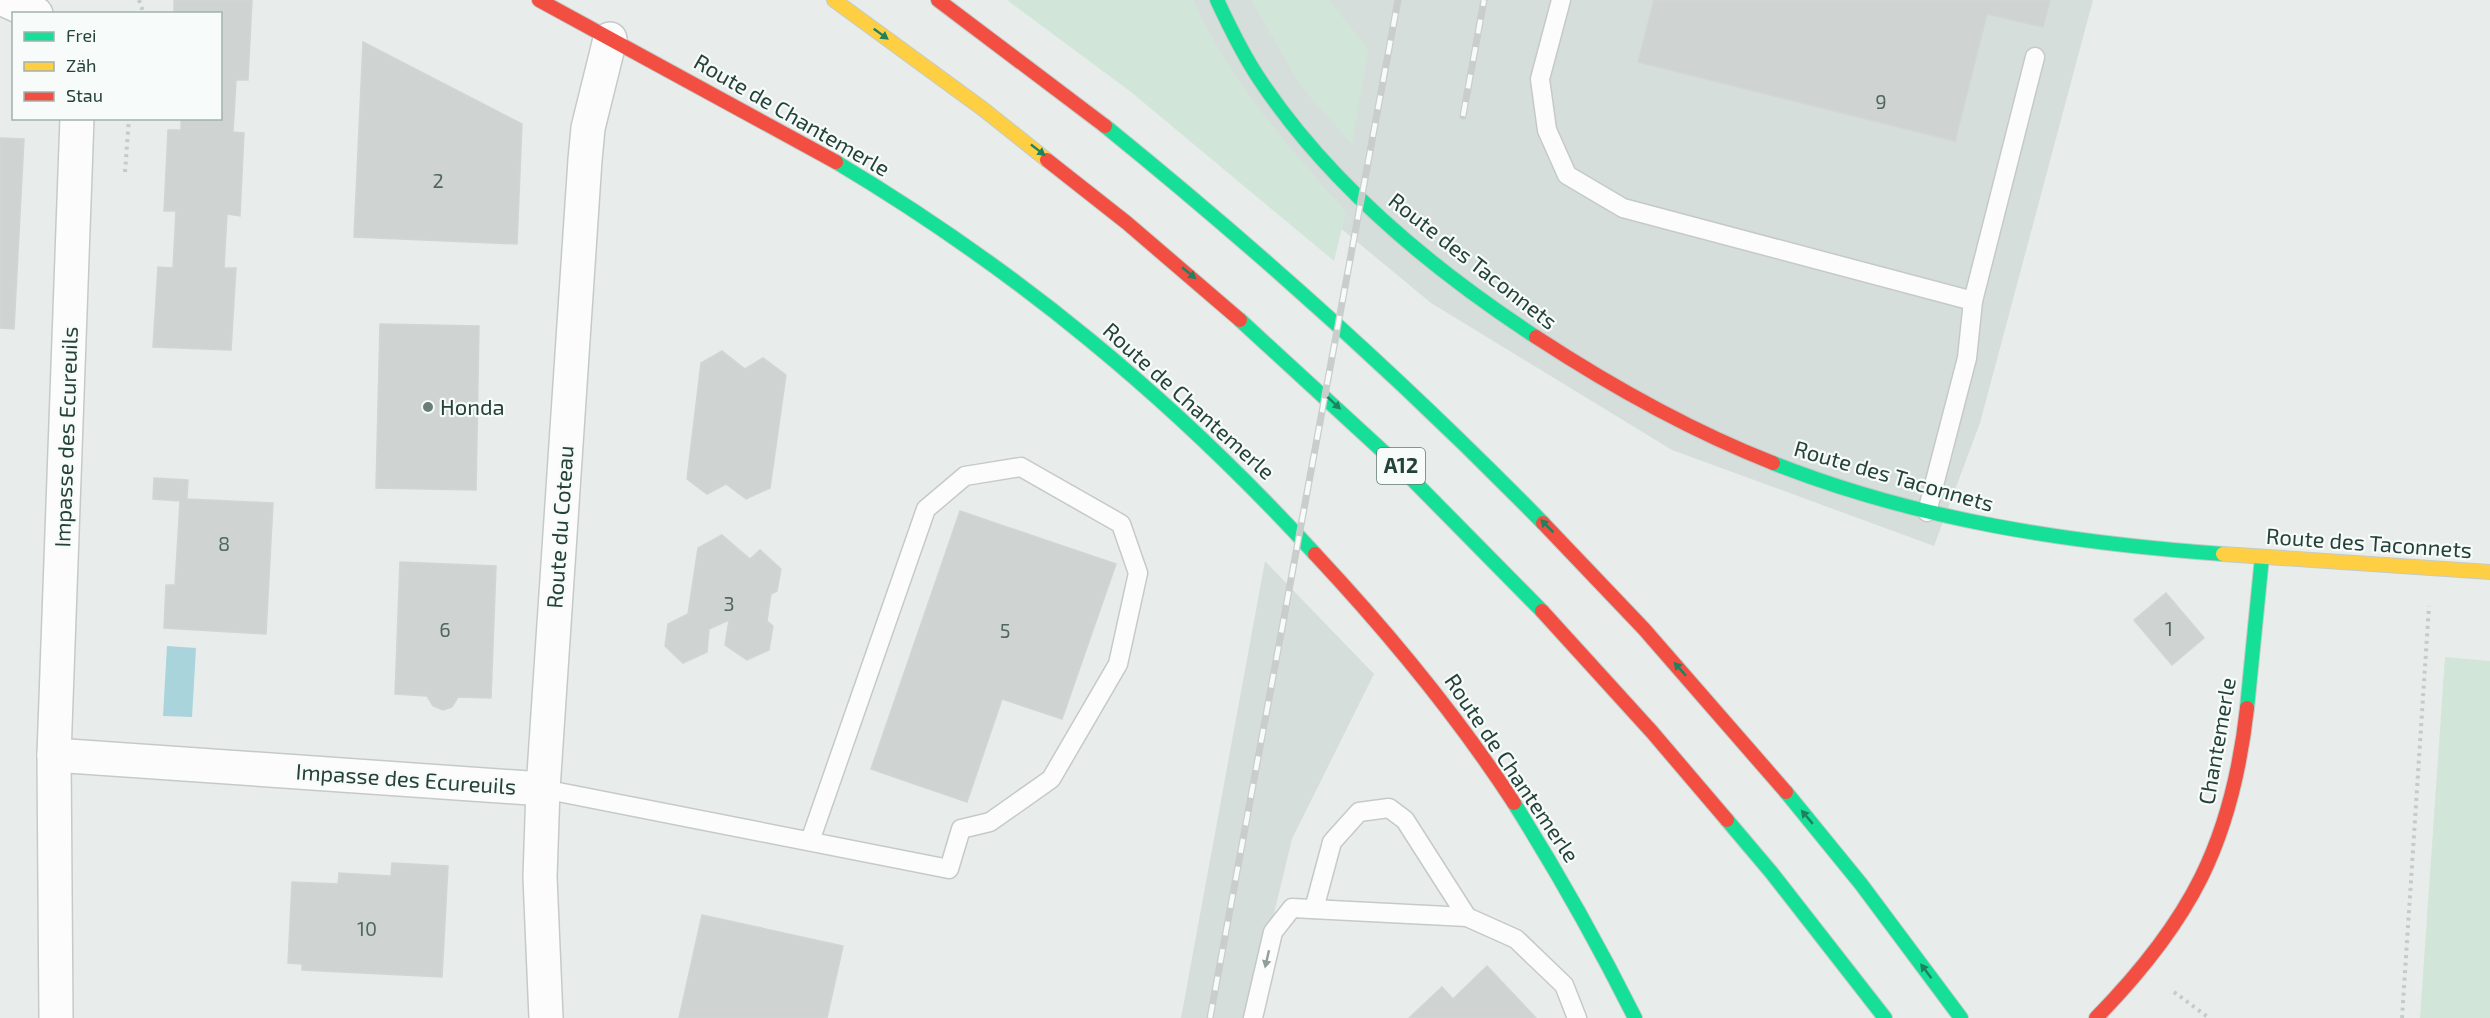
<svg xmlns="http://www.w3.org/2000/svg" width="2490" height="1018" font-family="'Exo 2',sans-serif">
<rect width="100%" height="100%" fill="#e8edeb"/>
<!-- built -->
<g fill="#d6dedb">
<polygon points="1065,0 2093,0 1980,423 1934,546 1672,450 1431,303"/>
<polygon points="1265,561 1374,674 1292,839 1249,1018 1181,1018"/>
</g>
<!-- green -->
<g fill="#d1e6d8">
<path d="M1007 0H1193C1231 83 1286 144 1346 212L1334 261 1131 92Z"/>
<polygon points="1251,0 1329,0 1368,49 1352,144 1302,87"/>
<polygon points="2445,657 2490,661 2490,1018 2420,1018"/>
</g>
<!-- water -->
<polygon fill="#a9d4db" points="167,646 196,648 192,717 163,716"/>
<!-- building -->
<g fill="#cfd4d2" stroke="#d1d6d4" stroke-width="1.5">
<polygon points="174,0 252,0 248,80 236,80 233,132 244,133 240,216 227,214 224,268 236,268 231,350 153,347 158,267 173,268 176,211 164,211 168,130 181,130 181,118 220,118 220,14 174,14"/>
<polygon points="1654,0 2050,0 2043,27 1987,14 1955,141 1638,62"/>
<polygon points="363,42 522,124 517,244 354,237"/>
<polygon points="0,138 24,139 14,329 0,328"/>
<polygon points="380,324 479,326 476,490 376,488"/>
<polygon points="722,351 745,369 763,358 786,375 770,488 746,499 726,484 707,494 687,479 701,363"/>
<polygon points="154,478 188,480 187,499 273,503 266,634 164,628 166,585 175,585 180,501 153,499"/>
<polygon points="960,511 1116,564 1062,719 1002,699 967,802 871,769"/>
<polygon points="722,535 750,559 760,550 781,569 777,591 771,594 767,621 773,626 769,650 747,660 725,645 729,620 709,629 707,652 683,663 665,646 668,624 688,614 698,548"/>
<polygon points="400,562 496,566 491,698 458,697 452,707 443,710 433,706 427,696 395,694"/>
<polygon points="2166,593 2204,638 2172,665 2134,620"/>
<polygon points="392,863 448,866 442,977 302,970 302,964 288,963 292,882 338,884 339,873 391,876"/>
<polygon points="702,915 843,946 827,1018 679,1018"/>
<polygon points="1487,966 1536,1018 1409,1018 1442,987 1453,999"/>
</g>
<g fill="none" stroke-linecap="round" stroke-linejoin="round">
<!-- lane casing -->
<g stroke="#c5cac8" stroke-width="21">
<g id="lane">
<polyline points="1561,0 1540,79 1547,130 1567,175 1623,208 1973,301 1967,358 1927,512"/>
<polyline points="1973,301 2035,57"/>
<polyline points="543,789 949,869 961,829 990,822 1051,779 1118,664 1138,573 1121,524 1021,467 965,476 926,509 810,841"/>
<polyline points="1314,909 1332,842 1359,812 1389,808 1405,820 1467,917"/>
<polyline points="1253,1018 1273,932 1292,908 1467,917 1516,939 1564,985 1577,1018"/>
</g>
</g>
<!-- street casing -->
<g stroke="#c5cac8" stroke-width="36">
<g id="street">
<polyline points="5,0 36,14"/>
<polyline points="54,755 77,118"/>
<polyline points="56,1018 54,755 543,789"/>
<polyline points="546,1018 540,877 543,789 585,160 588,128 610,39"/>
</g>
</g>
<!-- fast casing -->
<g stroke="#c3cbc8" stroke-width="16">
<g id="fast">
<path d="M1217 0C1230 28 1243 55 1260 80 1329 184 1432 269 1536 337"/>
<path d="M1105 126C1258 250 1405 382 1543 523"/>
<path d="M836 162C1017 270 1172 398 1315 554"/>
<polyline points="1240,320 1400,467 1542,611"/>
<path d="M1773 463C1917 520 2069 543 2223 554"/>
<polyline points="2247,708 2262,557"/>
<polyline points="1786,792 1861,884 1961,1018"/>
<path d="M1514 803C1558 873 1598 944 1635 1018"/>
<polyline points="1727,820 1771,872 1885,1018"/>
</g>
</g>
<!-- slow casing -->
<g stroke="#c3cbc8" stroke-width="16">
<g id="slow">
<polyline points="834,0 983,109 1047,160"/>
<polyline points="2223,554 2490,572"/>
</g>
</g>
<!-- jam casing -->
<g stroke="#c3cbc8" stroke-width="16">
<g id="jam">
<polyline points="539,0 836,162"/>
<polyline points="938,0 1105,126"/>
<polyline points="1047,160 1127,223 1240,320"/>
<path d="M1536 337C1611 386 1689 430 1773 463"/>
<polyline points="1543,523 1644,629 1786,792"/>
<path d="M1315 554C1387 631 1456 714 1514 803"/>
<polyline points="1542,611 1652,732 1727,820"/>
<path d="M2096 1018C2190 922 2232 843 2247 708"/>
</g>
</g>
<!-- path -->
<g stroke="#c3ccca" stroke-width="4" stroke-dasharray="3 4.5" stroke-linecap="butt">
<polyline points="139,0 144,14"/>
<polyline points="125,172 129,118"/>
<polyline points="2174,992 2209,1018"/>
<polyline points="2402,1018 2429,606"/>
</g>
<!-- lane -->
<use href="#lane" stroke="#fcfcfc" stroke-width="18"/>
<!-- street -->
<use href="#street" stroke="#fcfcfc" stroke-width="33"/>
<!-- fast -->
<use href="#fast" stroke="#16e098" stroke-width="14"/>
<!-- slow -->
<use href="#slow" stroke="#ffcf43" stroke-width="14"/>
<!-- jam -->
<use href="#jam" stroke="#f24e42" stroke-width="14"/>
<!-- rail casing -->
<g stroke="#c9cdcc" stroke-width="7">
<g id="rail">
<polyline points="1463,116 1484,0"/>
<polyline points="1210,1018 1398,0"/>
</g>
</g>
<!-- rail -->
<use href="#rail" stroke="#f7fbf9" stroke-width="4.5" stroke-dasharray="14" stroke-linecap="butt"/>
</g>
<!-- one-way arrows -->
<defs><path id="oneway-solid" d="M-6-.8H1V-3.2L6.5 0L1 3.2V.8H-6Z" transform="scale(1.5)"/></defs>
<g fill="#1e8160">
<use href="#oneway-solid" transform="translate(881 34) rotate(36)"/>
<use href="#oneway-solid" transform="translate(1038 150) rotate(38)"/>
<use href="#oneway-solid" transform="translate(1189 273) rotate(40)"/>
<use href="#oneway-solid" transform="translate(1334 403) rotate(43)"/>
<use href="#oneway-solid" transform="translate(1547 526) rotate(-135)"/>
<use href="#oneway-solid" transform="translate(1680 669) rotate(-131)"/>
<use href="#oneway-solid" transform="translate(1807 817) rotate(-130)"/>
<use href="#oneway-solid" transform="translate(1926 971) rotate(-127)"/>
</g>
<use fill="#909f9b" href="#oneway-solid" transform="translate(1267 959) rotate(103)"/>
<!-- markers -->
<circle fill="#697e78" stroke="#f7fbf9" stroke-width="2" cx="428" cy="407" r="6"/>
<g text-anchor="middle" stroke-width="4.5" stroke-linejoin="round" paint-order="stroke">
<!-- number labels -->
<g font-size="20" fill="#506761">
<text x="1881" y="109">9</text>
<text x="438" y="188">2</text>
<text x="224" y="551">8</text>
<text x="729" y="611">3</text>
<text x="2169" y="636">1</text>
<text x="445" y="637">6</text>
<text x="1005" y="638">5</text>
<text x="367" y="936">10</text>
</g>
<!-- shield labels -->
<rect fill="#f7fbf9" stroke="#637a73" stroke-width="1.5" x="1377" y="448" width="48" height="36" rx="4.5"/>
<g font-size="21" font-weight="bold" fill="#24423a">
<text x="1401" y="473">A12</text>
</g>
<!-- street labels -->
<g font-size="22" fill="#24423a" stroke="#f7fbf9">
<text transform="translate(792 115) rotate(30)" y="8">Route de Chantemerle</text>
<text transform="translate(1473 261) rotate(38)" y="8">Route des Taconnets</text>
<text transform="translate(1189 401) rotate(42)" y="8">Route de Chantemerle</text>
<text transform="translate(66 437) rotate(-88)" y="8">Impasse des Ecureuils</text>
<text transform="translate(1894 476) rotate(16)" y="8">Route des Taconnets</text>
<text transform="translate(560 527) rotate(-86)" y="8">Route du Coteau</text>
<text transform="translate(2369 543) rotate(4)" y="8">Route des Taconnets</text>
<text transform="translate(2217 741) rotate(-80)" y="8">Chantemerle</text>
<text transform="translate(1512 768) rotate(56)" y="8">Route de Chantemerle</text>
<text transform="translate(406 779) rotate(4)" y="8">Impasse des Ecureuils</text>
</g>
<!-- poi labels -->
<g font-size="22" fill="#24423a" stroke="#f7fbf9" text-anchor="start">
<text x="440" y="415">Honda</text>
</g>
</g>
<!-- legend -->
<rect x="12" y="12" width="210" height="108" fill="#f7fbf9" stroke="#a3b1ad" stroke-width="1.5"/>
<rect x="24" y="32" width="30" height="9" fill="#16e098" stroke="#a3b1ad" stroke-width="1.5"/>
<text x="66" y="42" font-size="18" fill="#24423a">Frei</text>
<rect x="24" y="62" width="30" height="9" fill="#ffcf43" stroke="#a3b1ad" stroke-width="1.5"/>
<text x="66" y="72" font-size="18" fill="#24423a">Zäh</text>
<rect x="24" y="92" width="30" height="9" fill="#f24e42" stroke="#a3b1ad" stroke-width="1.5"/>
<text x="66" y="102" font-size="18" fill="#24423a">Stau</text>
</svg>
